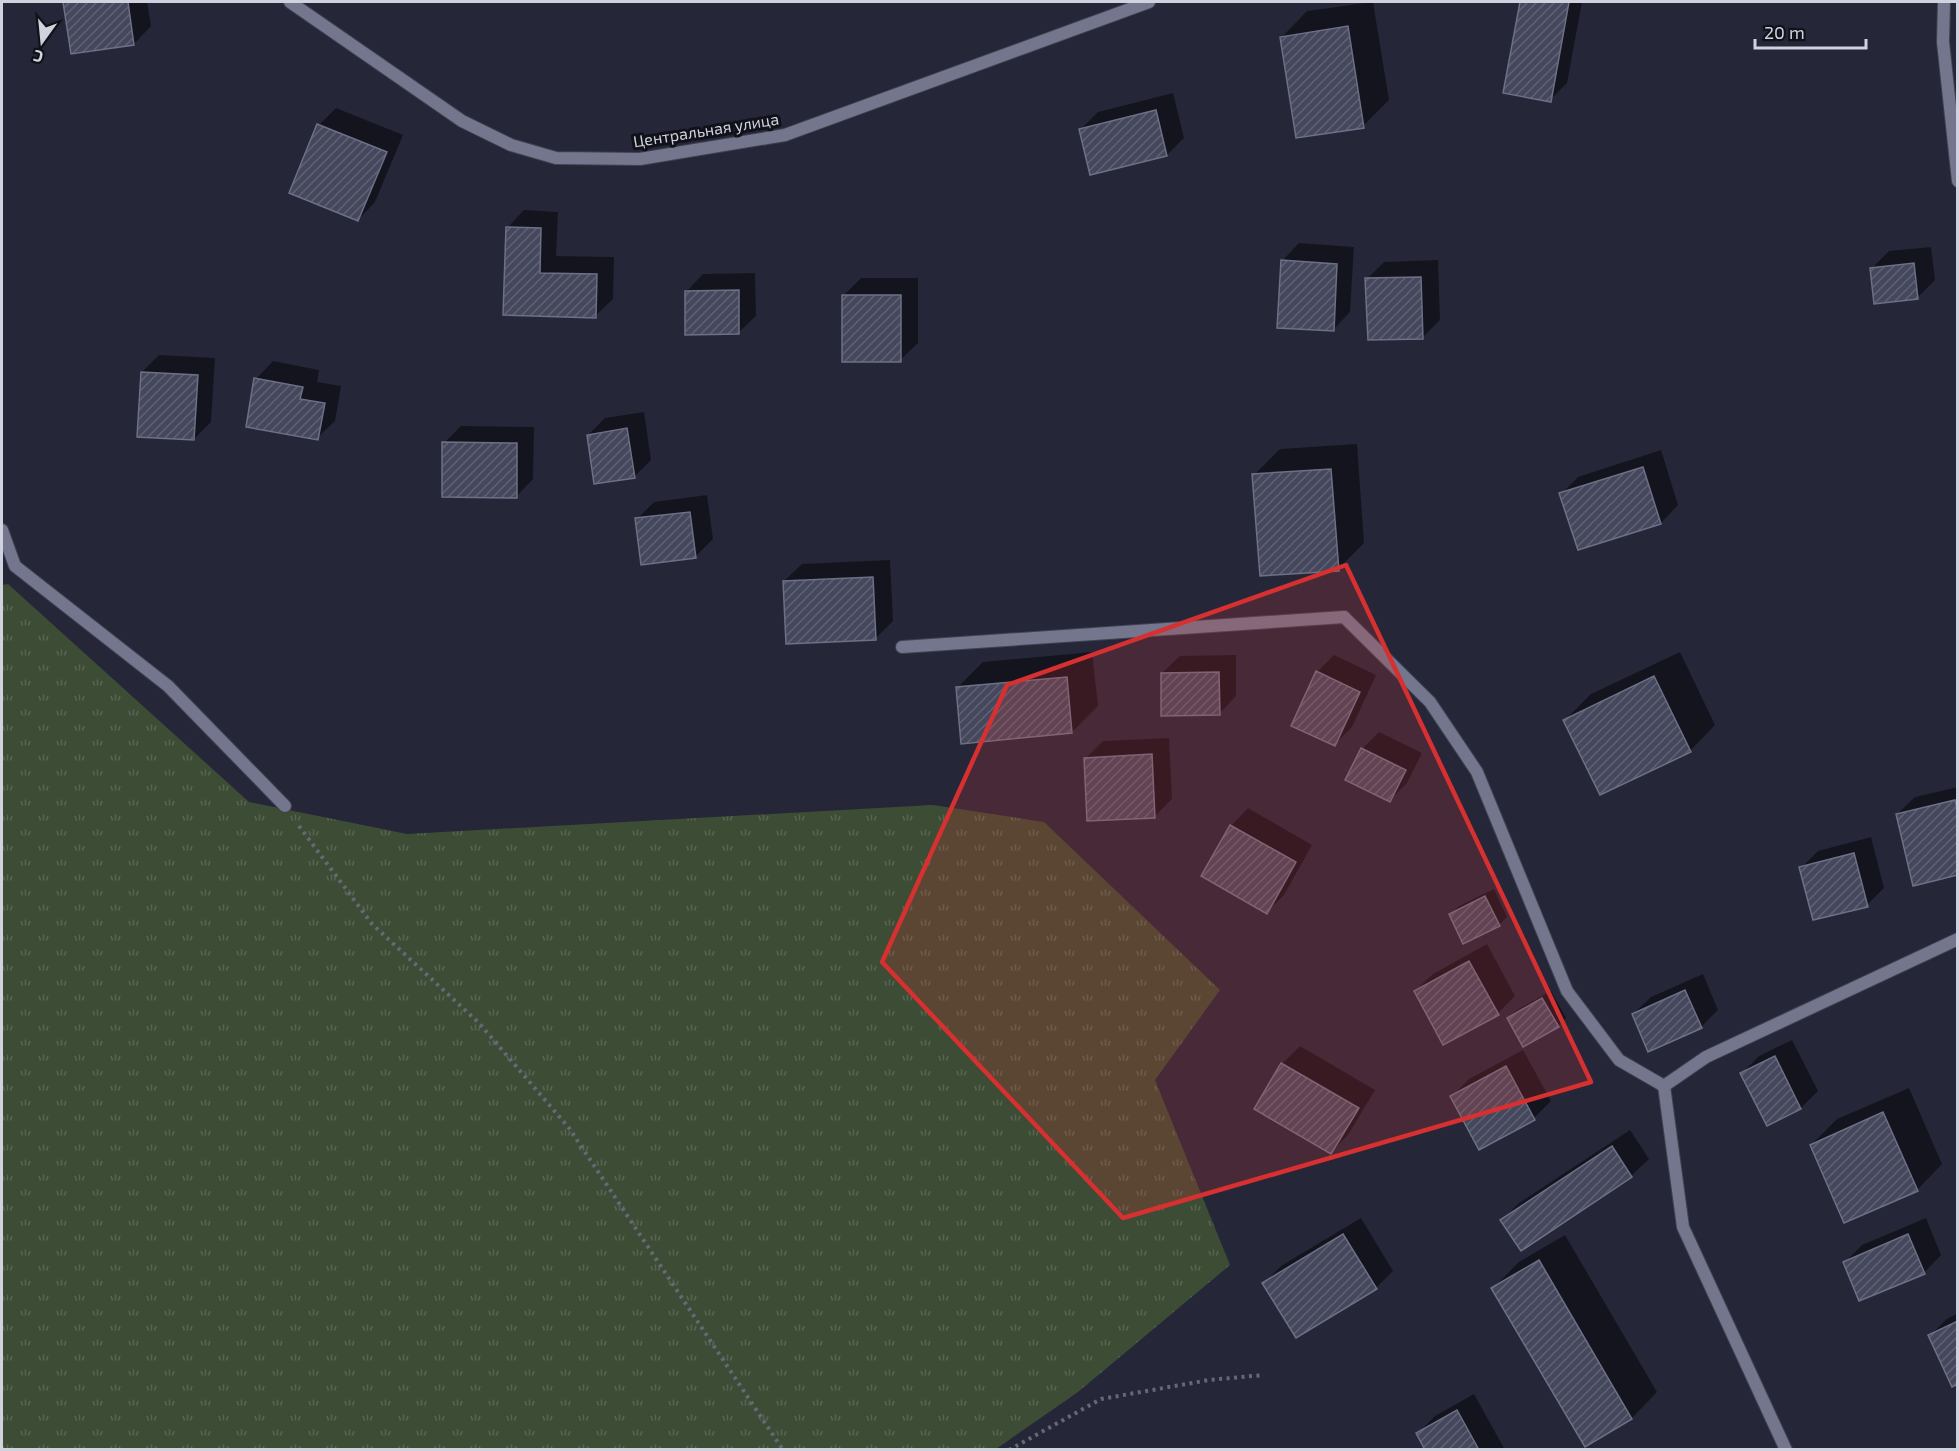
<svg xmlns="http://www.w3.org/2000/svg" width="1959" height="1451" font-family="'Exo 2',sans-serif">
<defs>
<pattern id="grass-tufts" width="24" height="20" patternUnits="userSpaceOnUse" patternTransform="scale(1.5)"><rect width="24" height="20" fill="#3d4c35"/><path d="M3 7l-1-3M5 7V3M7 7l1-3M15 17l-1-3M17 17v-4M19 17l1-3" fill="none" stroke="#586552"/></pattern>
<pattern id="building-hatch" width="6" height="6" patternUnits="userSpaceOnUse" patternTransform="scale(1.5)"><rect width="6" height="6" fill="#45485c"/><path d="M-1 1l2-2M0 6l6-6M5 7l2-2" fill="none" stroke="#5f6273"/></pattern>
</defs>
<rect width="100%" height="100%" fill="#252739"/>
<!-- grass -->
<polygon fill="url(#grass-tufts)" points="8,584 249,802 407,834 933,805 1044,822 1220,990 1155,1080 1230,1265 1078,1392 996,1449 2,1449 2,585"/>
<!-- shadow -->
<g fill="#0007">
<polygon points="65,2 147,2 151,26 134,44 73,53"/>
<polygon points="1373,2 1389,100 1363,126 1282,37 1307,11"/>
<polygon points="1521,2 1582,2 1567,83 1550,100 1504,92"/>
<polygon points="1173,93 1184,138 1167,155 1081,129 1098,112"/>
<polygon points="336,108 403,135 375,202 358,220 319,125"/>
<polygon points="524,210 558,212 556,256 614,257 613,299 595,316 505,313 507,228"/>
<polygon points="1299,243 1354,247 1350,312 1333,330 1282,261"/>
<polygon points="1931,247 1935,280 1917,298 1871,269 1889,251"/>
<polygon points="1438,260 1440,320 1423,337 1367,279 1384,262"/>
<polygon points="755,273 756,316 738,333 686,292 703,274"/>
<polygon points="861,278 918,278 918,343 900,360 844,295"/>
<polygon points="159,355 215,358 211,422 194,439 142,372"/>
<polygon points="273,361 319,370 317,382 341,386 335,421 317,438 256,379"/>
<polygon points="644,412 651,460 634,477 588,435 605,418"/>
<polygon points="461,426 534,427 533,479 516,497 444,443"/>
<polygon points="1357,444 1364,543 1338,569 1254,475 1280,449"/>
<polygon points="1661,450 1678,505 1661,523 1579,548 1561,494 1578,477"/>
<polygon points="707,495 713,539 696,556 637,519 654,502"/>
<polygon points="890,560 893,621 876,638 784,581 802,564"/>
<polygon points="1092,652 1098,706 1072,732 957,688 983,662"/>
<polygon points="1680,652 1715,725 1690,751 1565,720 1591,694"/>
<polygon points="1236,655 1236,696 1219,714 1162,673 1180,656"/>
<polygon points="1334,655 1376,675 1352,727 1335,744 1317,672"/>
<polygon points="1379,732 1422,753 1407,783 1389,801 1362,749"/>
<polygon points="1169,738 1172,799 1155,816 1086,758 1103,741"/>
<polygon points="1958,787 1958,873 1897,814 1915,797"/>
<polygon points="1248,808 1312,845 1284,895 1267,912 1231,826"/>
<polygon points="1871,837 1884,888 1867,905 1801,868 1818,851"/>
<polygon points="1494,889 1507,917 1499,925 1450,914 1459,906"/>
<polygon points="1487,944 1515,996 1498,1013 1415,991 1433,974"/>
<polygon points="1703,974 1718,1010 1701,1027 1633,1014 1651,997"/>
<polygon points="1551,991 1566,1018 1558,1026 1508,1018 1517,1010"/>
<polygon points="1792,1040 1818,1091 1801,1108 1768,1124 1742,1073 1759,1056"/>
<polygon points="1300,1046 1375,1090 1348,1135 1331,1152 1256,1108 1283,1063"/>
<polygon points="1523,1050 1551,1101 1534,1118 1480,1148 1452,1096 1469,1079"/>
<polygon points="1909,1088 1942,1164 1917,1190 1811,1145 1837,1119"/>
<polygon points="1630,1130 1649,1159 1631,1176 1521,1249 1502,1220 1519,1203"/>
<polygon points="1361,1218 1393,1271 1376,1288 1264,1283 1281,1266"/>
<polygon points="1926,1218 1941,1255 1924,1273 1845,1262 1862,1245"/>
<polygon points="1565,1235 1657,1392 1632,1418 1585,1445 1493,1288 1519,1262"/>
<polygon points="1958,1313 1958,1383 1929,1336 1947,1319"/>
<polygon points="1474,1394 1505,1450 1427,1450 1418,1433 1435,1416"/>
</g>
<!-- building -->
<g fill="url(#building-hatch)" stroke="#6d7086" stroke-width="1.5">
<polygon points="63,2 128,2 134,45 71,54"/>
<polygon points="1520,2 1569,2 1551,102 1503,93"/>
<polygon points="1348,26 1364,128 1296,138 1280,37"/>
<polygon points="1156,110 1167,156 1090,175 1079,129"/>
<polygon points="317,124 387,152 358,221 289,193"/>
<polygon points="506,227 541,228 540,273 597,274 596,318 503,315"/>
<polygon points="1281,260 1337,264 1334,331 1277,328"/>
<polygon points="1914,263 1918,299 1874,304 1870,268"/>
<polygon points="1421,277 1423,339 1368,340 1365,278"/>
<polygon points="739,290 739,334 685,335 685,291"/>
<rect x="842" y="295" width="59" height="67"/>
<polygon points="141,372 198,375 194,440 137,437"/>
<polygon points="254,378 303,387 300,399 325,403 318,440 246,427"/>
<polygon points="627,428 635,478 594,484 587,435"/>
<polygon points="442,442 517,443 517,498 442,497"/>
<polygon points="1643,467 1661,524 1578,550 1559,493"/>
<polygon points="1331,469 1339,571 1260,576 1252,474"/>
<polygon points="690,512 696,558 641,565 635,518"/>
<polygon points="873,577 876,640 786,644 783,581"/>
<polygon points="1316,671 1360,692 1335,746 1291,726"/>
<polygon points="1219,672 1220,715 1161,716 1161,673"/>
<polygon points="1654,676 1691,752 1600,795 1563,720"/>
<polygon points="1067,677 1072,733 961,744 956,687"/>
<polygon points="1361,748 1406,770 1390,802 1345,780"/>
<polygon points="1152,754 1155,818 1087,821 1084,758"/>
<polygon points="1955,800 1958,812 1958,875 1913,886 1896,814"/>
<polygon points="1230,825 1296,862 1267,914 1201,876"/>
<polygon points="1854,853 1868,907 1813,920 1799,867"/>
<polygon points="1485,896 1500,926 1463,944 1449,914"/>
<polygon points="1469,961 1499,1015 1443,1045 1414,991"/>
<polygon points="1685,990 1702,1028 1648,1052 1632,1014"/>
<polygon points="1542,998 1559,1027 1523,1047 1507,1018"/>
<polygon points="1775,1056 1801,1109 1767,1126 1740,1073"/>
<polygon points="1281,1063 1359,1108 1331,1154 1254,1109"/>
<polygon points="1506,1066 1535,1120 1479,1150 1450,1096"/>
<polygon points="1883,1112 1918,1191 1844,1223 1810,1145"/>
<polygon points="1612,1146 1632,1177 1521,1251 1500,1220"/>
<polygon points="1343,1234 1377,1289 1296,1338 1262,1283"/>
<polygon points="1908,1234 1925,1274 1859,1301 1843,1262"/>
<polygon points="1539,1260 1632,1419 1585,1447 1491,1288"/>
<polygon points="1958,1321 1958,1384 1952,1387 1928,1335"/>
<polygon points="1457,1410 1479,1450 1425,1450 1416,1433"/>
</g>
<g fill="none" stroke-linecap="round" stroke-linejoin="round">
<!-- service casing -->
<g stroke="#404251" stroke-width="14">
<g id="service">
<polyline points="2,530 15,566 168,686 285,806"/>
<polyline points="902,647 1344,617"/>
<polyline points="1664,1086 1683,1227 1786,1450"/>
</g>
</g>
<!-- minor casing -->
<g stroke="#404251" stroke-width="14">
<g id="minor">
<polyline points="1944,2 1943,42 1958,181"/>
<polyline points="1344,617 1430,702 1477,772 1567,991 1619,1060 1664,1086 1706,1057 1958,939"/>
</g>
</g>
<!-- tertiary casing -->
<g stroke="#404251" stroke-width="14">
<polyline id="tertiary" points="290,2 462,121 511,145 556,158 640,159 785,135 1149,2"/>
</g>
<!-- path -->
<g stroke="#666878" stroke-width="4" stroke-dasharray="3 4.5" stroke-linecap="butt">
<polyline points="299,826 372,924 479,1023 569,1128 783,1450"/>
<polyline points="1009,1450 1101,1399 1209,1380 1264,1375"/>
</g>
<!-- service -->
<use href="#service" stroke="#73768d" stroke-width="12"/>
<!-- minor -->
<use href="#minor" stroke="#73768d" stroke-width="12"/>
<!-- tertiary -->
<use href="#tertiary" stroke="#73768d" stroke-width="12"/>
</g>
<!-- marked area -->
<path fill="#d63031" fill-opacity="0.2" stroke="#d63031" stroke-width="4.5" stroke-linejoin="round" d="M1346 565 1591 1082 1123 1218 882 962 1007 685Z"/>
<g text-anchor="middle" stroke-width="6" stroke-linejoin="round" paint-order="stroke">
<!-- street labels -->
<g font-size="16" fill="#d0d2de" stroke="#101119">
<text transform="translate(706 130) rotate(-9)" y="6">Центральная улица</text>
</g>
</g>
<!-- border -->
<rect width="1959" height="1451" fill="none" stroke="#d0d2de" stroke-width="6"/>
<!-- north arrow -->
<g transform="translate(42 42) rotate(195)" stroke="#101119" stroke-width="4.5" paint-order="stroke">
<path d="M0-4.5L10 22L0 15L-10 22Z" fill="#d0d2de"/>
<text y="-9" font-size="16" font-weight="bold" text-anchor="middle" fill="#d0d2de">С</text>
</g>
<!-- scale -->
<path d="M1755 39v9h111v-9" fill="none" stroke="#d0d2de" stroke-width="3"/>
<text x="1764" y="39" font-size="18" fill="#d0d2de" stroke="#101119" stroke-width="4.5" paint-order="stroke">20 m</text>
</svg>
